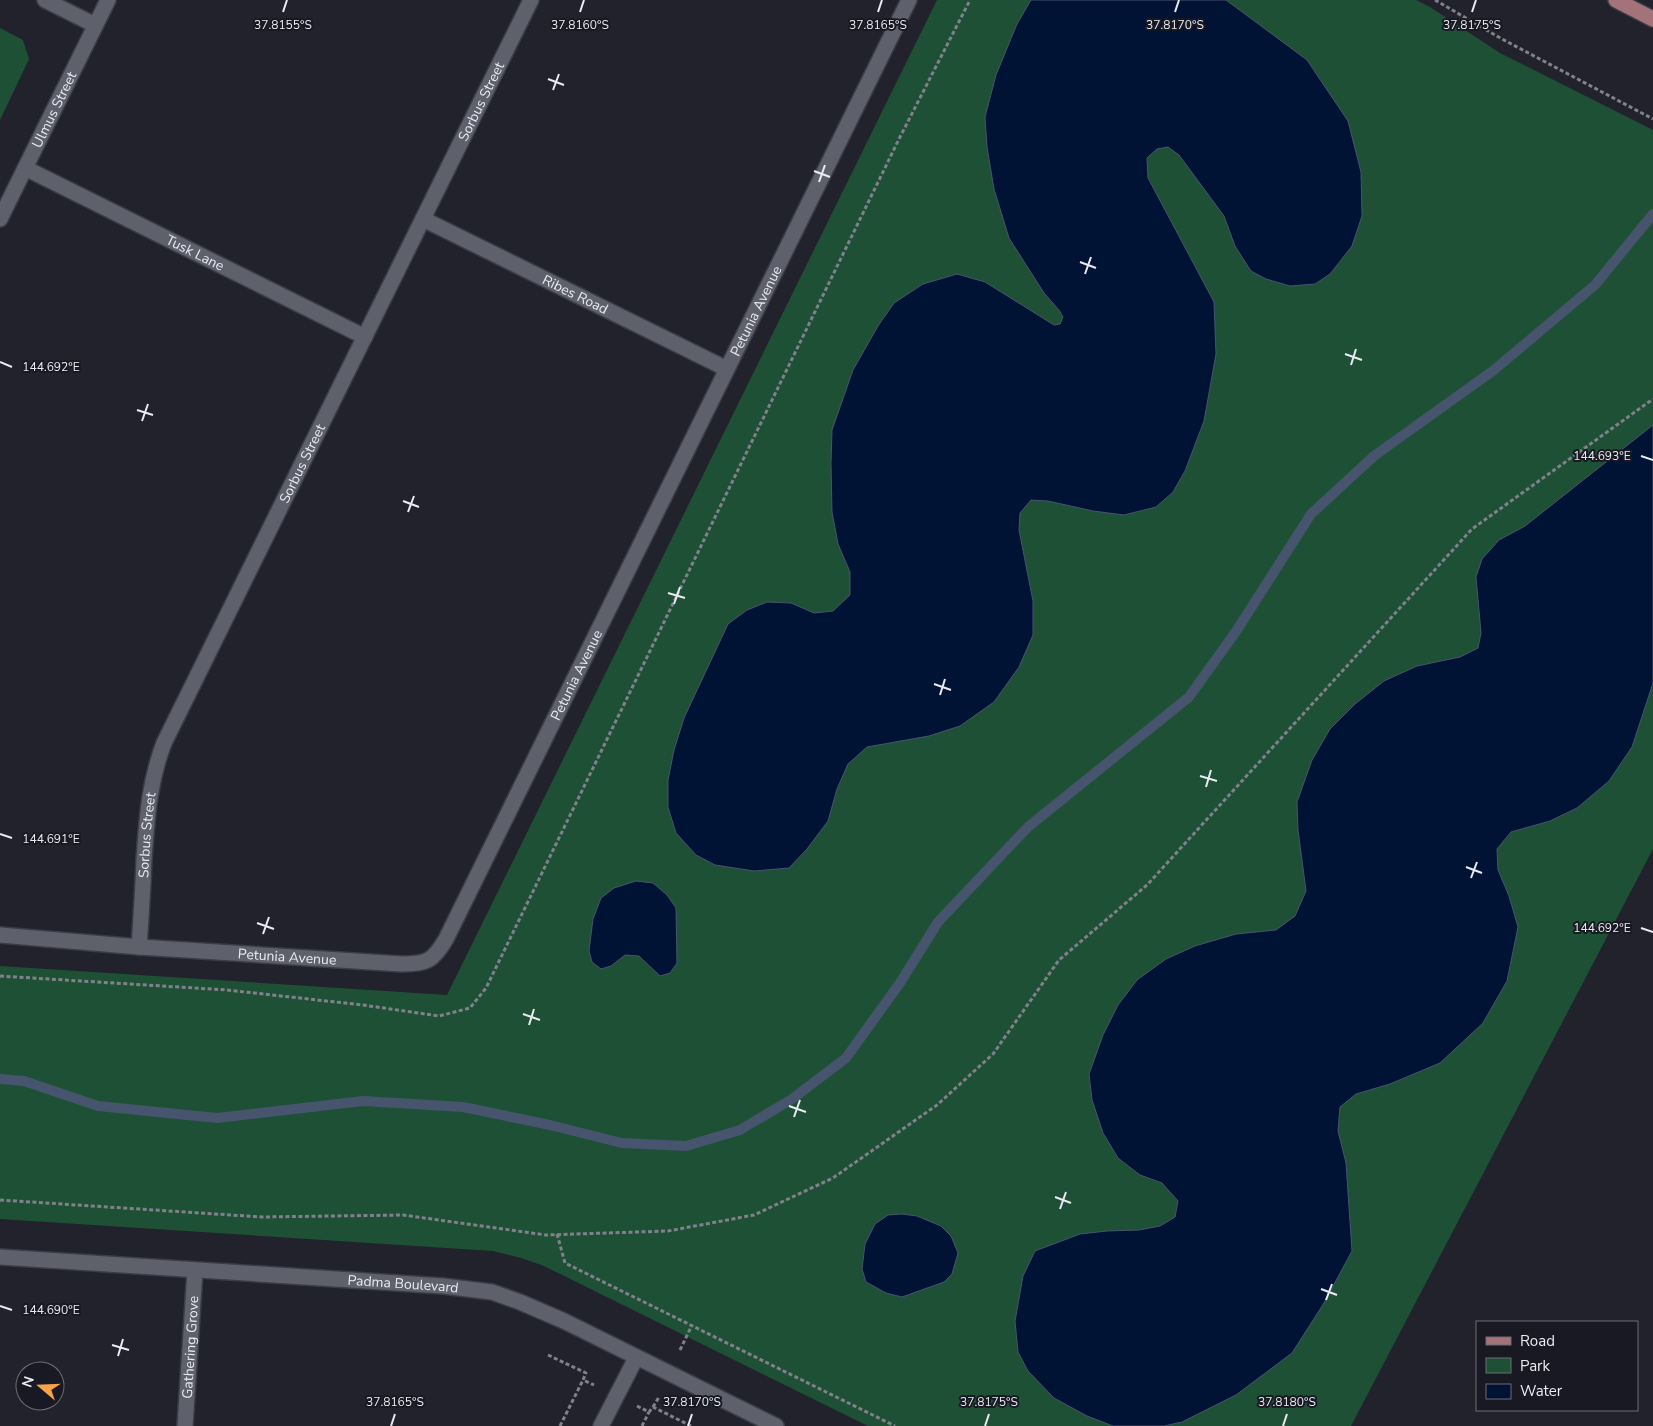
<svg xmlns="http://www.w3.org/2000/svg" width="1653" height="1426" font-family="'Nunito Sans',sans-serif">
<rect width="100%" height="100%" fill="#21222c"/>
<!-- green -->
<g fill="#1e5035">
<polygon points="937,0 1416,0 1430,7 1500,53 1653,130 1653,849 1351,1426 868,1426 544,1266 521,1258 493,1251 0,1219 0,966 447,995"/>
<polygon points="0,28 23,40 29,59 0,120"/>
</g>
<!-- water -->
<g fill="#001335" stroke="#46546e">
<polygon points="1031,0 1226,0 1307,60 1348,121 1361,172 1362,216 1352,246 1330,274 1315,284 1290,286 1266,279 1251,271 1235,246 1224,216 1179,155 1168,147 1157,149 1147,158 1148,178 1214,302 1216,354 1204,421 1185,471 1173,492 1156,507 1124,515 1093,511 1048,501 1031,500 1020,513 1019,530 1033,601 1033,635 1019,667 994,702 960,726 929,736 867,747 848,764 837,789 828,821 807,849 789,868 754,871 715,865 696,855 676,833 668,807 668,780 674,750 684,718 728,624 747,610 767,602 791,603 814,613 833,611 850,595 850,572 838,544 832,512 831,463 832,430 853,370 878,326 894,303 923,284 957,274 985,282 1054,325 1060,324 1063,317 1059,310 1044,293 1009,238 994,189 987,147 985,117 996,75 1017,24"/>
<polygon points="1653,425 1653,683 1632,747 1609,781 1577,808 1550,821 1511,832 1497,849 1498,870 1509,896 1518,927 1507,981 1483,1023 1440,1063 1390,1084 1356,1094 1340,1107 1338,1131 1346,1163 1352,1251 1324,1303 1292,1353 1236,1395 1182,1422 1164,1426 1113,1426 1087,1416 1054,1398 1028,1371 1018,1352 1015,1321 1023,1276 1035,1251 1080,1234 1107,1231 1139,1230 1160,1226 1175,1217 1178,1201 1162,1183 1140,1175 1118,1158 1103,1133 1092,1100 1089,1074 1103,1035 1118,1005 1137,980 1166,959 1195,946 1236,934 1276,930 1295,916 1306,891 1298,830 1297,802 1312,760 1330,729 1355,704 1384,681 1417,666 1460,657 1478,648 1481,633 1476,577 1482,559 1499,540 1525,526"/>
<polygon points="636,881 653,883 667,895 676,908 677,963 670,973 660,976 639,956 625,955 611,966 601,969 592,962 589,951 593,919 601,898 614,888"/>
<polygon points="902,1214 917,1216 941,1226 951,1236 958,1253 952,1274 944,1282 902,1297 886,1293 866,1282 862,1269 865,1244 875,1224 888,1215"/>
</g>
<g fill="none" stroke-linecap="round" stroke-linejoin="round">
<!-- stream -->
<polyline stroke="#46546e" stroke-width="10" points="0,1079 24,1081 98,1106 217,1118 363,1101 463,1107 550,1125 622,1143 686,1146 740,1130 792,1099 846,1058 900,983 938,922 1028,827 1189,697 1237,630 1311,514 1374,456 1494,370 1595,285 1653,214"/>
<!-- minor casing -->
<g stroke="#3b3c45" stroke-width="18">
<g id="minor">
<polyline points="45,0 95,25"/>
<path id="s1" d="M25 168 365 337"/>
<path id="s2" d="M0 219 108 0"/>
<path id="s3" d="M423 219 727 369"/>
<path id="s4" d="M0 935 139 947 402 964C427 964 433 961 446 939L909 0"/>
<path id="s5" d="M139 947C141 918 143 888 144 859 147 818 149 782 164 743L531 0"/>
<path id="s6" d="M0 1257 443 1286 492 1292 520 1302 564 1321 776 1426"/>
<path id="s7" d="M185 1426 195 1270"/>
<polyline points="601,1426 636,1358"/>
</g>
</g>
<!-- major casing -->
<g stroke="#3b3c45" stroke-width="18">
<polyline id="major" points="1616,0 1653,19"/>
</g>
<!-- path -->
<g stroke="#80818a" stroke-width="3" stroke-dasharray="4 2.5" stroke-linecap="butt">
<polyline points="1435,0 1502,39 1653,119"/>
<polyline points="0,976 227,990 363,1005 439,1016 470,1008 486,988 899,139 970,0"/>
<polyline points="0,1200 262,1217 403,1215 546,1235 668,1231 754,1215 833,1178 937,1105 993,1054 1059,960 1147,885 1472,529 1653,399"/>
<polyline points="557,1234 565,1263 895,1426"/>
<polyline points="680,1350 692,1325"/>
<polyline points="548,1355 586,1373 583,1380 594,1385"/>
<polyline points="637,1406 649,1412 653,1407 691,1426"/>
<polyline points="653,1407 659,1397"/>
<polyline points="560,1426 583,1380"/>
<polyline points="642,1426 649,1412"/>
</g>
<!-- minor -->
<use href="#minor" stroke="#5e606c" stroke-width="15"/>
<!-- major -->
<use href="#major" stroke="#a4737a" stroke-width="15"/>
</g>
<!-- ticks -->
<path fill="none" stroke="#e9eaf2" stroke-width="2" d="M283 12 287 0M580 12 584 0M878 12 882 0M1175 12 1179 0M1472 12 1476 0M548 79 564 85M553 90 559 74M814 171 830 177M819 182 825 165M1080 262 1096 268M1085 274 1091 257M1345 354 1362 360M0 362 12 367M1351 365 1356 349M137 410 153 415M142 421 148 404M1641 456 1653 460M403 501 419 507M408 512 414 496M668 593 685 598M674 604 680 587M934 684 951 690M940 695 945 679M1200 776 1217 781M1206 787 1211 770M0 834 12 838M1466 867 1482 873M1471 878 1477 862M257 923 274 929M1641 928 1653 932M263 934 269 917M523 1014 540 1020M529 1025 534 1009M789 1106 806 1112M794 1117 800 1100M1055 1197 1071 1203M1060 1209 1066 1192M1321 1289 1337 1295M1326 1300 1332 1284M0 1306 12 1310M112 1345 129 1350M118 1356 123 1339M391 1426 395 1414M688 1426 692 1414M985 1426 989 1414M1283 1426 1287 1414"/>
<g text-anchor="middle" stroke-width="4" stroke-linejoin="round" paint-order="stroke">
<!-- street labels -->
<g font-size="14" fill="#e9eaf2" stroke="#181922">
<text dy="5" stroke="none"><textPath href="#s5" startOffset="922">Sorbus Street</textPath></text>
<text dy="5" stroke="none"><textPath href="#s2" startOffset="122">Ulmus Street</textPath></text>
<text dy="5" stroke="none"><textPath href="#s1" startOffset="190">Tusk Lane</textPath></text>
<text dy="5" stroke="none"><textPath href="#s3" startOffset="170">Ribes Road</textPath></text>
<text dy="5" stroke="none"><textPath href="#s4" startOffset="1158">Petunia Avenue</textPath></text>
<text dy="5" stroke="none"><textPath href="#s5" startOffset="518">Sorbus Street</textPath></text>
<text dy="5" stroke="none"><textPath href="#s4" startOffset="752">Petunia Avenue</textPath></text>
<text dy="5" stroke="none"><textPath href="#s5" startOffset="112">Sorbus Street</textPath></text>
<text dy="5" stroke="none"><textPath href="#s4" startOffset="288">Petunia Avenue</textPath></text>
<text dy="5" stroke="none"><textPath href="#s6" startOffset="404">Padma Boulevard</textPath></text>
<text dy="5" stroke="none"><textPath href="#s7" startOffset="79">Gathering Grove</textPath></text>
</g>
</g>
<g font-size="12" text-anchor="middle" fill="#e9eaf2" stroke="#181922" stroke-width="4" stroke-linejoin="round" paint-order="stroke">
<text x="283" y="29">37.8155°S</text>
<text x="580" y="29">37.8160°S</text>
<text x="878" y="29">37.8165°S</text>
<text x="1175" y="29">37.8170°S</text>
<text x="1472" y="29">37.8175°S</text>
<text x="51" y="371">144.692°E</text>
<text x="1602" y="460">144.693°E</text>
<text x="51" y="843">144.691°E</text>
<text x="1602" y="932">144.692°E</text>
<text x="51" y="1314">144.690°E</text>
<text x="395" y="1406">37.8165°S</text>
<text x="692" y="1406">37.8170°S</text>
<text x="989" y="1406">37.8175°S</text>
<text x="1287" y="1406">37.8180°S</text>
</g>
<!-- legend -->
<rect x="1476" y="1321" width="162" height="90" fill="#181922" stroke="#6c6d75"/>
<rect x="1486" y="1337" width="25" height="8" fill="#a4737a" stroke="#6c6d75"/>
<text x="1520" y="1346" font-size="15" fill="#e9eaf2">Road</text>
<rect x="1486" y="1358" width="25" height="15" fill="#1e5035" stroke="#6c6d75"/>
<text x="1520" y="1371" font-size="15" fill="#e9eaf2">Park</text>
<rect x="1486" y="1384" width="25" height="15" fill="#001335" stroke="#6c6d75"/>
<text x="1520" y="1396" font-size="15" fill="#e9eaf2">Water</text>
<!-- north arrow -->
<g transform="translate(40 1386) rotate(289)"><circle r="24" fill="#181922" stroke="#6c6d75"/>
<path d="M0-4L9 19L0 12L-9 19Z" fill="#f6a247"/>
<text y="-8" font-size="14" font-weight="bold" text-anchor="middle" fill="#e9eaf2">N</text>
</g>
</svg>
